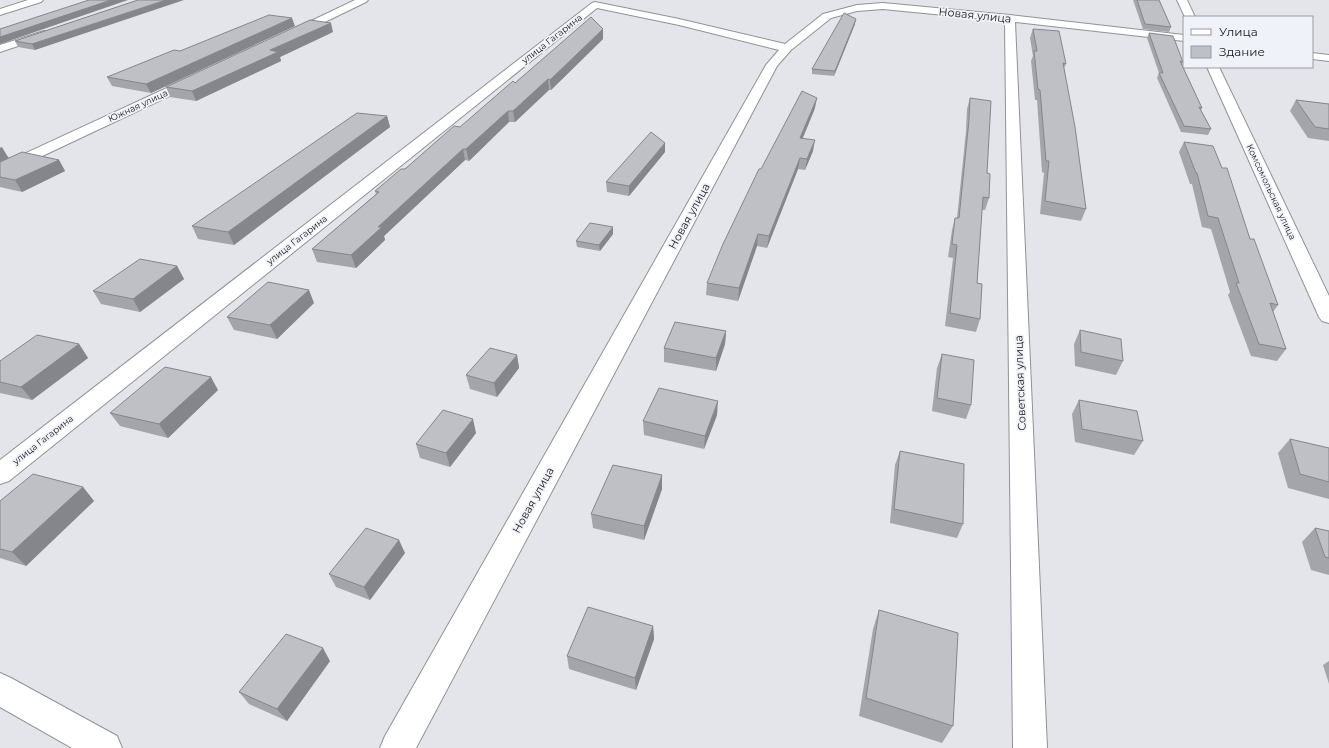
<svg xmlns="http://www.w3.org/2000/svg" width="1329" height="748" font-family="Montserrat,sans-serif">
<rect width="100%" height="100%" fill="#e3e5eb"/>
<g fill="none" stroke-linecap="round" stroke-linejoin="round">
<!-- minor casing -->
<g stroke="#909298" stroke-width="2">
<g id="minor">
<polygon points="28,0 43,0 41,2 0,15 0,9"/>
<polygon points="355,0 368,0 366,2 296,36 292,37 287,34 288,32"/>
<polygon points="1177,0 1187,0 1195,17 1185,17"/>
<polygon points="595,2 679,19 785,44 823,14 857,5 883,3 1010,15 1184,35 1184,41 1015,22 1047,748 1013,748 1005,21 883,9 857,11 831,18 791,50 777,66 416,748 380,748 385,736 766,65 779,50 679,25 597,8 9,481 0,484 0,460 592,3"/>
<polygon points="44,31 48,32 49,34 48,36 0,52 0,45"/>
<polygon points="1312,53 1329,55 1329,61 1312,59"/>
<polygon points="1207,67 1219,67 1329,296 1329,323 1322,321 1319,317"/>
<polygon points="195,75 199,76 201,79 199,82 0,176 0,165"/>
<polygon points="0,673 11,678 117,736 122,748 72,748 0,707"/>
</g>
</g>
<!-- minor -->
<use href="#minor" fill="#fff" fill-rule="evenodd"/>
</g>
<!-- wall -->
<g fill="#a3a5aa">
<polygon points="138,0 35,50 18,47 15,41"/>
<polygon points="1133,0 1159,0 1171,27 1169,32 1143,29"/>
<polygon points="855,24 834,76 812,74 812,69"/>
<polygon points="295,26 151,93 112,86 107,77 180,51"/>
<polygon points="603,29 603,39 551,90 549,90 515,122 509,122 469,161 465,160 384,236 385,240 356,268 317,262 312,249 376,194 375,191 460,127"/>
<polygon points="1033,29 1066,64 1064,68 1086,209 1081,221 1040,214 1044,173 1042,172 1037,100 1035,100 1031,61 1033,56 1030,38"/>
<polygon points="333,32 280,57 281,61 196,101 170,97 166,87"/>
<polygon points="1149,33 1183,62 1182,65 1202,108 1201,110 1211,129 1208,135 1181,132 1157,78 1159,73 1147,38"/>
<polygon points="970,98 987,173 989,198 985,210 982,210 977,283 980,319 976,332 945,326 953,258 948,257 952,230 955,218 957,218 966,131 967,109"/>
<polygon points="1296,100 1329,104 1329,141 1308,138 1290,111"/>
<polygon points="815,108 803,138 813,151 805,170 798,169 767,248 757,246 738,301 706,295 707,283 761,169"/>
<polygon points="387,116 390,127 234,245 198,239 192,226"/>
<polygon points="1184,142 1250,239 1278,305 1273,312 1286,349 1277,361 1251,356 1228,295 1230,292 1211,229 1202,227 1192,184 1190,184 1179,152"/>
<polygon points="0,147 9,158 59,160 65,171 22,192 0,187"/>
<polygon points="665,152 629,196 607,192 606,182"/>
<polygon points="613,234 600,251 577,247 576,241"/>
<polygon points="177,266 184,279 140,312 101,304 93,291"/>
<polygon points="314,303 277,339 234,330 227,317"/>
<polygon points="1080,330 1123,361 1116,375 1075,366 1074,344"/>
<polygon points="726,331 725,344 716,371 664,362 664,348"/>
<polygon points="79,344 88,358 32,400 0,393 0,361"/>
<polygon points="942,354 971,405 966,419 932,411 937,368"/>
<polygon points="517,355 519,368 497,397 470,389 466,375"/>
<polygon points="218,390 168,438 120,426 110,413"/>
<polygon points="1079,400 1143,441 1134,455 1075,442 1072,414"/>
<polygon points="717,415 704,449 644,435 643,421"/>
<polygon points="476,433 450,467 420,458 416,444"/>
<polygon points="1290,439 1329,448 1329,499 1288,488 1278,453"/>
<polygon points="900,451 963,524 957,538 890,523 895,465"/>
<polygon points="83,487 94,501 26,566 0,558 0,501"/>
<polygon points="662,489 644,540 593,528 591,514"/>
<polygon points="1315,528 1329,531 1329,575 1311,570 1302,542"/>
<polygon points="405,553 370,600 336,587 329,574"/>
<polygon points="879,610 953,726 942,743 859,716 873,629"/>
<polygon points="653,626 654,639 636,690 569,669 567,656"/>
<polygon points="330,661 287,721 249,704 239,692"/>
<polygon points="1329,661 1329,684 1323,665"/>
</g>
<!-- shaded-wall -->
<g fill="#85868b">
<polygon points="111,0 128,0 0,44 0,37"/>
<polygon points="166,0 184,0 35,50 32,44"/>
<polygon points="292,18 295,26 151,93 146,84"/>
<polygon points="856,19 855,24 834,76 835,71"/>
<polygon points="331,23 333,32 280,57 281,61 196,101 192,91 270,50"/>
<polygon points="603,29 603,39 551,90 550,80"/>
<polygon points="548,79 549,90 515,122 513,111"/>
<polygon points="817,98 815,108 798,149 800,138"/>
<polygon points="508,111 509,122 469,161 466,149"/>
<polygon points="387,116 390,127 234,245 228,232"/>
<polygon points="815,140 813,151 805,170 807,159"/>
<polygon points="665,143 665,152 629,196 629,186"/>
<polygon points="2,147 9,159 0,164 0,148"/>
<polygon points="463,149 465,160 384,236 385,240 356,268 351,255 378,227"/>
<polygon points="800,158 798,169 767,248 769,236"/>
<polygon points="59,160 65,171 22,192 15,180"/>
<polygon points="613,227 613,234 600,251 599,245"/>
<polygon points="758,234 757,246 738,301 739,288"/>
<polygon points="177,266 184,279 140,312 133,299"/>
<polygon points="309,290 314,303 277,339 270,325"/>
<polygon points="726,331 725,344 716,371 716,358"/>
<polygon points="79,344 88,358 32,400 21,387"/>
<polygon points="517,355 519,368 497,397 494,383"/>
<polygon points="211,377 218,390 168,438 159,424"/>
<polygon points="718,401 717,415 704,449 705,436"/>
<polygon points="473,419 476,433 450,467 446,453"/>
<polygon points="662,475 662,489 644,540 644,526"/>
<polygon points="83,487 94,501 26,566 12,552"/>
<polygon points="399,540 405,553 370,600 364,587"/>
<polygon points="653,626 654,639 636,690 635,678"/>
<polygon points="323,648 330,661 287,721 277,709"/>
</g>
<!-- building -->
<g fill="#bec0c6" stroke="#85868b">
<polygon points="89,0 111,0 0,37 0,29"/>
<polygon points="138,0 166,0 32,44 15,41"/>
<polygon points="1137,0 1159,0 1171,27 1145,24"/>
<polygon points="844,13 856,19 835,71 812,69"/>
<polygon points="269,15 292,18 146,84 107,77 174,50 180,51"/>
<polygon points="591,17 603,29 550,80 548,79 513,111 508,111 466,149 463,149 378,227 382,227 351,255 312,249 379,192 375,191 401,169 405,169 454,126 460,127 513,81 515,83"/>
<polygon points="310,20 331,23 270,50 278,52 192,91 166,87"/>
<polygon points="1033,29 1059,31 1066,64 1063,63 1075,127 1086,209 1045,201 1049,161 1046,161 1040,90 1038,89 1034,51 1037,51"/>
<polygon points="1149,33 1173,36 1183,62 1180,61 1202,108 1199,107 1211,129 1184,126 1159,73 1163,73"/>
<polygon points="802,91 817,98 800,138 815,140 807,159 800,158 769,236 758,234 739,288 707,283 723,244 759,169 761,169"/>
<polygon points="970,98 991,101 987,173 990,174 989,198 983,197 977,283 982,284 980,319 950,313 957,245 952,244 955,218 959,218 969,120"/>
<polygon points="1296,100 1329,104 1329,129 1315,127"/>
<polygon points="357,113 387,116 228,232 192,226"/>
<polygon points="651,132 665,143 629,186 606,182"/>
<polygon points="1184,142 1213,146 1222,168 1227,168 1250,239 1254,239 1278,305 1270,303 1286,349 1259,344 1236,283 1239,283 1218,218 1208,216 1197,173 1196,173"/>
<polygon points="22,152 59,160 15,180 0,177 0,162"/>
<polygon points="590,223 613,227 599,245 576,241"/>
<polygon points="140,259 177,266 133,299 93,291"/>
<polygon points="268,282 309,290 270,325 227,317"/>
<polygon points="675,322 726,331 716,358 664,348"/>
<polygon points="1080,330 1121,339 1123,361 1081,352"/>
<polygon points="37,335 79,344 21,387 0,382 0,361"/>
<polygon points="490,348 517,355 494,383 466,375"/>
<polygon points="942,354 974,360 971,405 937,398"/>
<polygon points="165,367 211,377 159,424 110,413"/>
<polygon points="659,388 718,401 705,436 643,421"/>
<polygon points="1079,400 1137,411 1143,441 1082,429"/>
<polygon points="443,410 473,419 446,453 416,444"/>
<polygon points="1290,439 1329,448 1329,482 1300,474"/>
<polygon points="900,451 964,464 963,524 894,509"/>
<polygon points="613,465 662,475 644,526 591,514"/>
<polygon points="33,474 83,487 12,552 0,549 0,501"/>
<polygon points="366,528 399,540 364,587 329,574"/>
<polygon points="1315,528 1329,531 1329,558 1325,557"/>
<polygon points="588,607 653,626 635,678 567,656"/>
<polygon points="879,610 958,633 953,726 866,698"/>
<polygon points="286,634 323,648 277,709 239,692"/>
</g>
<g text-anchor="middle" stroke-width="3.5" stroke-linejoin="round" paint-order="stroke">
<!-- far-street labels -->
<g font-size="9" fill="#18191b" stroke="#f0f2f9">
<text transform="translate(552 39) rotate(-38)" y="3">улица Гагарина</text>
<text transform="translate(138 106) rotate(-25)" y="3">Южная улица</text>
<text transform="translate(1271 192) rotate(65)" y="3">Комсомольская улица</text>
<text transform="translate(297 240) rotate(-38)" y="3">улица Гагарина</text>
<text transform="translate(43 440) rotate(-38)" y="3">улица Гагарина</text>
</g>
<!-- street labels -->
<g font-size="11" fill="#18191b" stroke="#f0f2f9">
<text transform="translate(975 15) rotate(6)" y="4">Новая улица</text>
<text transform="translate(689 216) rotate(-61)" y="4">Новая улица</text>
<text transform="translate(1020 383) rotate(-92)" y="4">Советская улица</text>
<text transform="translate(533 500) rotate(-61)" y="4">Новая улица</text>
</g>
</g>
<!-- legend -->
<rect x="1183" y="16" width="130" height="52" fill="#f0f2f9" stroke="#9a9ba0"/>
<rect x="1191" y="29" width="20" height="6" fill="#ffffff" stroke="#9a9ba0"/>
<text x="1219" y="36" font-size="12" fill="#18191b">Улица</text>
<rect x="1191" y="46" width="20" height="12" fill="#bec0c6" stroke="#9a9ba0"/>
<text x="1219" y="56" font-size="12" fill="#18191b">Здание</text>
</svg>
